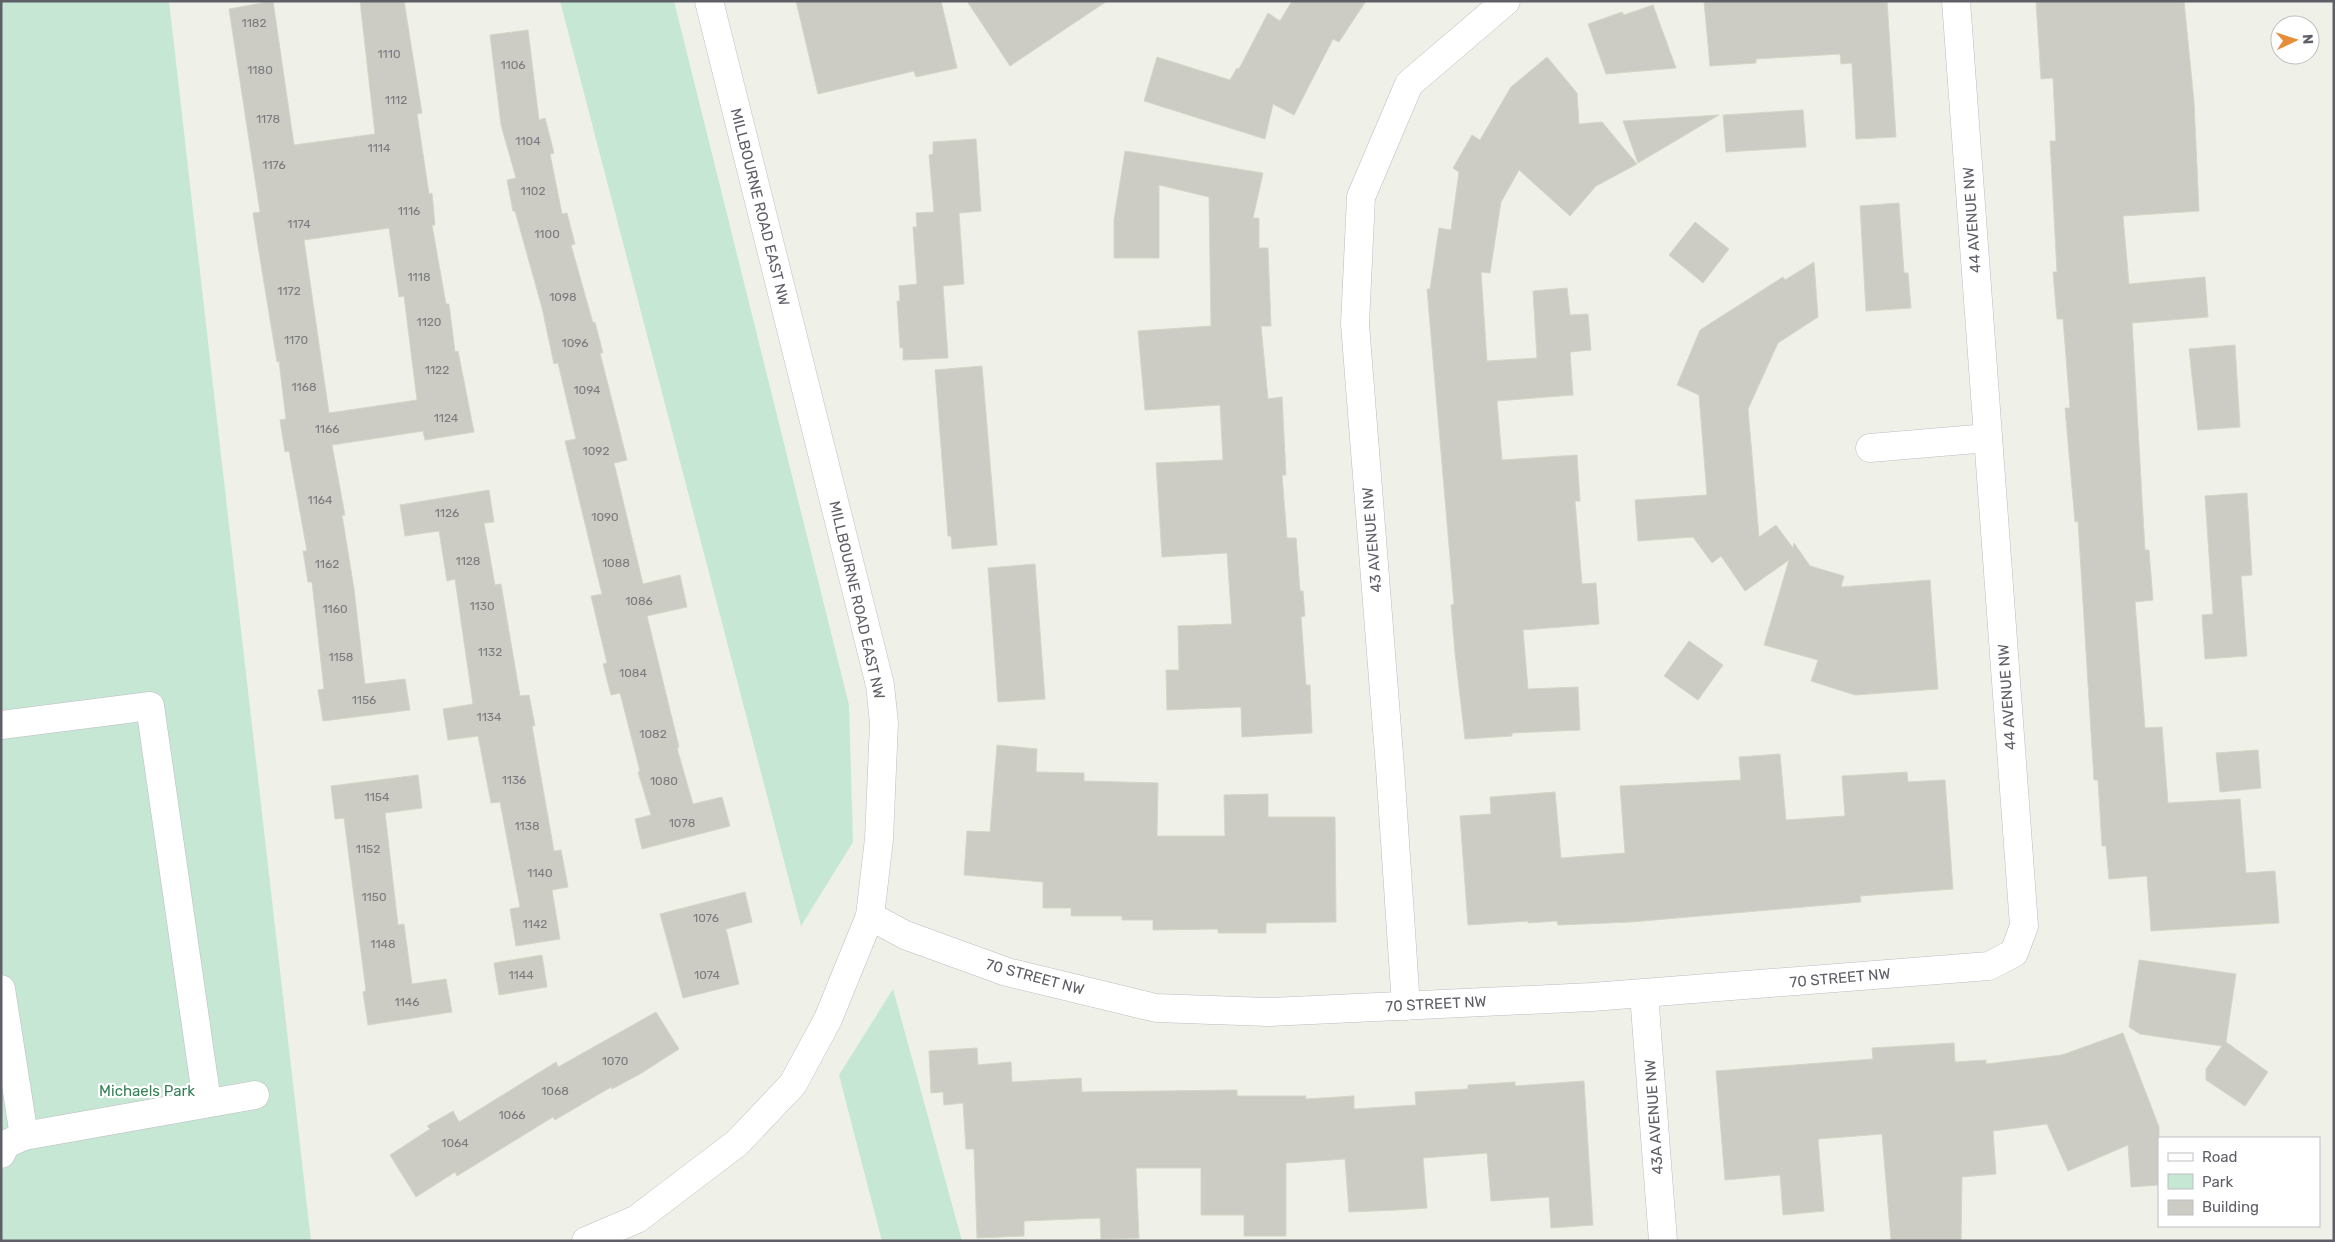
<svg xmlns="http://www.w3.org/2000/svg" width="2335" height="1242" font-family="Rubik,sans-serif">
<rect width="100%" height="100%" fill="#eff1e8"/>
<!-- green -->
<g fill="#c6e7d3">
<polygon points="1,1 169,1 311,1241 1,1241"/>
<polygon points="560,1 674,1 849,705 853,842 801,926"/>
<polygon points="893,989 962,1241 882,1241 839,1075"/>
</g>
<!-- building -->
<g fill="#ccccc4" stroke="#d4d6c6" fill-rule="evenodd">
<path d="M273 1 294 145 375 134 360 1H404L422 113 417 114 429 194 432 193 435 225H432L446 304H449L455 352 458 351 474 432 425 440 423 431 332 445 345 515H342L354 589 365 684 405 679 410 710 323 721 318 690 324 689 312 582H308L303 551H307L289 451 285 452 280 420 286 419 279 361 277 362 257 240 253 213 260 212 229 9ZM389 228 399 297 404 296 417 400 329 413 304 240Z"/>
<polygon points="796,1 941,1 957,68 916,77 914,71 818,94"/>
<polygon points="967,1 1107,1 1010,66"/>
<polygon points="1292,1 1366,1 1339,42 1333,39 1294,115 1273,104 1265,139 1144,101 1157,57 1230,80 1237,68 1239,69 1268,13 1280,21"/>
<polygon points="1704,1 1887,1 1896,137 1856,139 1852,63 1841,64 1840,54 1756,59 1756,63 1710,66"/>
<polygon points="2036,1 2184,1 2194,102 2199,211 2123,216 2129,284 2205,277 2208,317 2132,323 2145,550 2149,550 2153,600 2135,602 2145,728 2162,727 2168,803 2240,799 2246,873 2275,871 2279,923 2151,931 2147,876 2109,879 2106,846 2102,846 2098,780 2094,780 2091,732 2078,521 2075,522 2065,408 2070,408 2063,319 2057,319 2053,272 2057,272 2050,141 2056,141 2053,78 2041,79"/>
<polygon points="1653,5 1676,68 1606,74 1588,24 1622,12 1624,15"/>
<polygon points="528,30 539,120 545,118 554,153 550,154 562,214 567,213 575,244 571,245 593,323 595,322 603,353 600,353 627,460 614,463 643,584 680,575 687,607 647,616 679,747 677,748 693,804 722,797 730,826 642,849 635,819 651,815 638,772 640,771 620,693 611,695 603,664 607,663 591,596 602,594 565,441 576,439 558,363 554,364 542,308 515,211 513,211 507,180 516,178 501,125 490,35"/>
<polygon points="1547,57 1577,93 1579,124 1602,122 1637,164 1596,186 1570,216 1519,170 1501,202 1490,273 1481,272 1487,361 1537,358 1533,291 1567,288 1570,315 1588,314 1591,350 1570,352 1573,395 1497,401 1502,460 1577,455 1580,501 1575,501 1582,584 1596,583 1599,624 1523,630 1528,689 1578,687 1580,730 1512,733 1512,736 1465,739 1455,653 1451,605 1454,604 1427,289 1430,289 1439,228 1451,230 1459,172 1453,168 1472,135 1480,140 1511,87"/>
<polygon points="1803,110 1806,147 1726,152 1723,115"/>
<polygon points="1719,115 1638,163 1623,121"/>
<polygon points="976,139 981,211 959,213 964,284 943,286 948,358 903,360 903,348 900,348 897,301 900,301 899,286 917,284 913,227 917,227 916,213 934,212 929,155 933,154 933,142"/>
<polygon points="1125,151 1263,173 1253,218 1259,218 1259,248 1268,248 1271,326 1261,326 1268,399 1282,397 1286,475 1282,475 1287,538 1296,538 1300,591 1303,591 1305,616 1301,617 1306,685 1310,685 1312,733 1242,737 1241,707 1167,710 1166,670 1179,670 1178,626 1232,624 1227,553 1162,557 1156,463 1223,460 1220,405 1145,410 1138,331 1211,326 1209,197 1159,185 1159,258 1114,258 1114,220"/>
<polygon points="1899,203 1904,273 1908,273 1911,308 1866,311 1860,206"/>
<polygon points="1695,222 1729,249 1703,283 1669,255"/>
<polygon points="1814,262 1818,317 1778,343 1748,409 1759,537 1776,525 1793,548 1794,543 1810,566 1844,576 1841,587 1930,580 1938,689 1855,695 1811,681 1818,660 1764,645 1789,560 1745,591 1721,556 1712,563 1693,537 1638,541 1635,500 1707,495 1699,395 1677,385 1700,330 1783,277 1785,280"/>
<polygon points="2235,345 2240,427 2198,430 2189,349"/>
<polygon points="982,366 997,545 952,549 951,536 948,536 935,370"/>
<polygon points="489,490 494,522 484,523 495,585 501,584 520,696 529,695 535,726 532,726 554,851 561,850 568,887 552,890 560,939 516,946 510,909 520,907 500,802 491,803 478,736 448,740 443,709 473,704 455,579 447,581 439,531 405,536 400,505"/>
<polygon points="2247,493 2252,575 2241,576 2247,656 2205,659 2202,615 2213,614 2205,496"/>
<polygon points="1035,564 1045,699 998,702 988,568"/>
<polygon points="1689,641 1723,665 1698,700 1664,676"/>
<polygon points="997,745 1037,749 1036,772 1084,773 1084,781 1158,783 1157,836 1225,836 1224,795 1268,794 1268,817 1335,817 1336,922 1266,923 1266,933 1218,933 1218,929 1153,930 1153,920 1122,920 1122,916 1071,916 1071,908 1043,908 1043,882 964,875 967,831 990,832"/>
<polygon points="2258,750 2261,788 2220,792 2216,753"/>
<polygon points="1780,754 1786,820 1845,816 1842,776 1907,772 1908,782 1945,780 1953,889 1860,896 1861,902 1631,922 1558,925 1557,921 1528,923 1528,921 1468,925 1460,816 1491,814 1490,797 1555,792 1561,858 1625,853 1620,786 1741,780 1739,757"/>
<polygon points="418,775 422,808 385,813 398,925 404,924 412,984 446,979 452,1012 368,1025 363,992 366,991 344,818 335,819 331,786"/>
<polygon points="745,892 752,922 726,929 739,984 683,998 660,914"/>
<polygon points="542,955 547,987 499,995 494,963"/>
<polygon points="2139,960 2236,974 2226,1042 2268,1072 2245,1106 2206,1080 2206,1069 2222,1046 2140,1034 2129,1027"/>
<polygon points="656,1012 679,1049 640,1074 612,1089 611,1087 555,1120 553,1117 457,1176 455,1172 416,1197 390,1155 430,1129 427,1126 453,1111 459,1122 556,1062 558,1067"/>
<polygon points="2123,1033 2159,1127 2159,1185 2131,1187 2128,1145 2068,1171 2047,1124 1993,1131 1996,1174 1962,1177 1961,1241 1891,1241 1882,1134 1818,1139 1824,1211 1783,1215 1780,1175 1725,1180 1716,1071 1873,1059 1872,1048 1954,1043 1955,1062 1986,1060 1986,1064 2062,1055"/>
<polygon points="977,1048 978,1065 1011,1062 1012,1082 1081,1078 1082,1092 1237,1090 1237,1096 1306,1096 1306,1099 1354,1096 1354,1109 1416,1105 1415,1092 1468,1089 1468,1085 1515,1082 1515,1086 1584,1081 1593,1225 1551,1228 1549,1197 1491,1201 1487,1153 1423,1158 1427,1208 1397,1210 1349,1212 1345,1159 1286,1163 1286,1236 1244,1236 1244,1215 1201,1215 1201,1168 1136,1168 1139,1238 1101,1239 1100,1218 1024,1221 1024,1236 977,1238 974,1149 966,1149 963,1103 944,1105 943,1092 931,1093 929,1051"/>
</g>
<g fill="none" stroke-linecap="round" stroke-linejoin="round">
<!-- street casing -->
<g stroke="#bcbcc3" stroke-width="29">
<g id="street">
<polyline points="1870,448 1988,438"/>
<polyline points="1,725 150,706 207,1102"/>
<polyline points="870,916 905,935 1007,972 1156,1008 1268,1012 1592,997 1989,966 2014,953 2024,926 1956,1"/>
<polyline points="1,989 24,1136"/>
<polyline points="1644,994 1663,1241"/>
<polyline points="1406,1006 1390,767 1355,324 1361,197 1409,84 1506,1"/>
<polyline points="1,1154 6,1144 24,1136 255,1095"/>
</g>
</g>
<!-- secondary casing -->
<g stroke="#bdbdc5" stroke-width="29">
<polyline id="secondary" points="586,1241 637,1219 737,1143 793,1084 828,1019 870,916 879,839 884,723 880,685 709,1"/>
</g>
<!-- street -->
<use href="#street" stroke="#fff" stroke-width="28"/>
<!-- secondary -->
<use href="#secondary" stroke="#fff" stroke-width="28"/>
</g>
<g text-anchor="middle" stroke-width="4.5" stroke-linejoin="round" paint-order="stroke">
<!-- number labels -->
<g font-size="12" fill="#7a7a7f">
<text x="254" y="27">1182</text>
<text x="389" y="58">1110</text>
<text x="513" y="69">1106</text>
<text x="260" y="74">1180</text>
<text x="396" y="104">1112</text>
<text x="268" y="123">1178</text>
<text x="528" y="145">1104</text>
<text x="379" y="152">1114</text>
<text x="274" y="169">1176</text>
<text x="533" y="195">1102</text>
<text x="409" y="215">1116</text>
<text x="299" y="228">1174</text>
<text x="547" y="238">1100</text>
<text x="419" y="281">1118</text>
<text x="289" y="295">1172</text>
<text x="563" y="301">1098</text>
<text x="429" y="326">1120</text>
<text x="296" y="344">1170</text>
<text x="575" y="347">1096</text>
<text x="437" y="374">1122</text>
<text x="304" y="391">1168</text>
<text x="587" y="394">1094</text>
<text x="446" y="422">1124</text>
<text x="327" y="433">1166</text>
<text x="596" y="455">1092</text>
<text x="320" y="504">1164</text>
<text x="447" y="517">1126</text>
<text x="605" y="521">1090</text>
<text x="468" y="565">1128</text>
<text x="616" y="567">1088</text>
<text x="327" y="568">1162</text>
<text x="639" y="605">1086</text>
<text x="482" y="610">1130</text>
<text x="335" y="613">1160</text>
<text x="490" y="656">1132</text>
<text x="341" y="661">1158</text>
<text x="633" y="677">1084</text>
<text x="364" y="704">1156</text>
<text x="489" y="721">1134</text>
<text x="653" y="738">1082</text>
<text x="514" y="784">1136</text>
<text x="664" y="785">1080</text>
<text x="377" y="801">1154</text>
<text x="682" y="827">1078</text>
<text x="527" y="830">1138</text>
<text x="368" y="853">1152</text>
<text x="540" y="877">1140</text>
<text x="374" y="901">1150</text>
<text x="706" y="922">1076</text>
<text x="535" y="928">1142</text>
<text x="383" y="948">1148</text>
<text x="521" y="979">1144</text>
<text x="707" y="979">1074</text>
<text x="407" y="1006">1146</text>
<text x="615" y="1065">1070</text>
<text x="555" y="1095">1068</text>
<text x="512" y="1119">1066</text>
<text x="455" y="1147">1064</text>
</g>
<!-- street labels -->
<g font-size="15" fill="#5f5f68" stroke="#fff">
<text transform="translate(760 207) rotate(76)" y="5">MILLBOURNE ROAD EAST NW</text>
<text transform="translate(1972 220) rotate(-94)" y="5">44 AVENUE NW</text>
<text transform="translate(1372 540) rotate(-95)" y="5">43 AVENUE NW</text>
<text transform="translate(857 600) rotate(77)" y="5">MILLBOURNE ROAD EAST NW</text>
<text transform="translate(2007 697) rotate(-94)" y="5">44 AVENUE NW</text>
<text transform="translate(1035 977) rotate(15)" y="5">70 STREET NW</text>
<text transform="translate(1840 978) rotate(-5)" y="5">70 STREET NW</text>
<text transform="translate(1436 1004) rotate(-3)" y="5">70 STREET NW</text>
<text transform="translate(1654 1117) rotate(-94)" y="5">43A AVENUE NW</text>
</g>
<!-- park labels -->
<g font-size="15" fill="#368057" stroke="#fff">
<text x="147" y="1096">Michaels Park</text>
</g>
</g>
<!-- border -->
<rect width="2335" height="1242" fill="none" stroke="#5f5f68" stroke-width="5"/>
<!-- legend -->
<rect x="2158" y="1137" width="162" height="90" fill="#ffffff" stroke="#bfbfc3"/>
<rect x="2168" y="1153" width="25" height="8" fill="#ffffff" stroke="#bfbfc3"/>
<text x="2202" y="1162" font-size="15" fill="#5f5f68">Road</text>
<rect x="2168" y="1174" width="25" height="15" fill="#c6e7d3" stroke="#bfbfc3"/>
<text x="2202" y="1187" font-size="15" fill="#5f5f68">Park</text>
<rect x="2168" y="1200" width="25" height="15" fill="#ccccc4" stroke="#bfbfc3"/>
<text x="2202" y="1212" font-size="15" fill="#5f5f68">Building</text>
<!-- north arrow -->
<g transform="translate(2295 40) rotate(86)"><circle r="24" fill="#ffffff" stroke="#bfbfc3"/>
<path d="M0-4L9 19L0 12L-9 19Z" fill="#e78c38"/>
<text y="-8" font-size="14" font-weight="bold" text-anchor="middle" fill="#5f5f68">N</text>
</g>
</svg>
